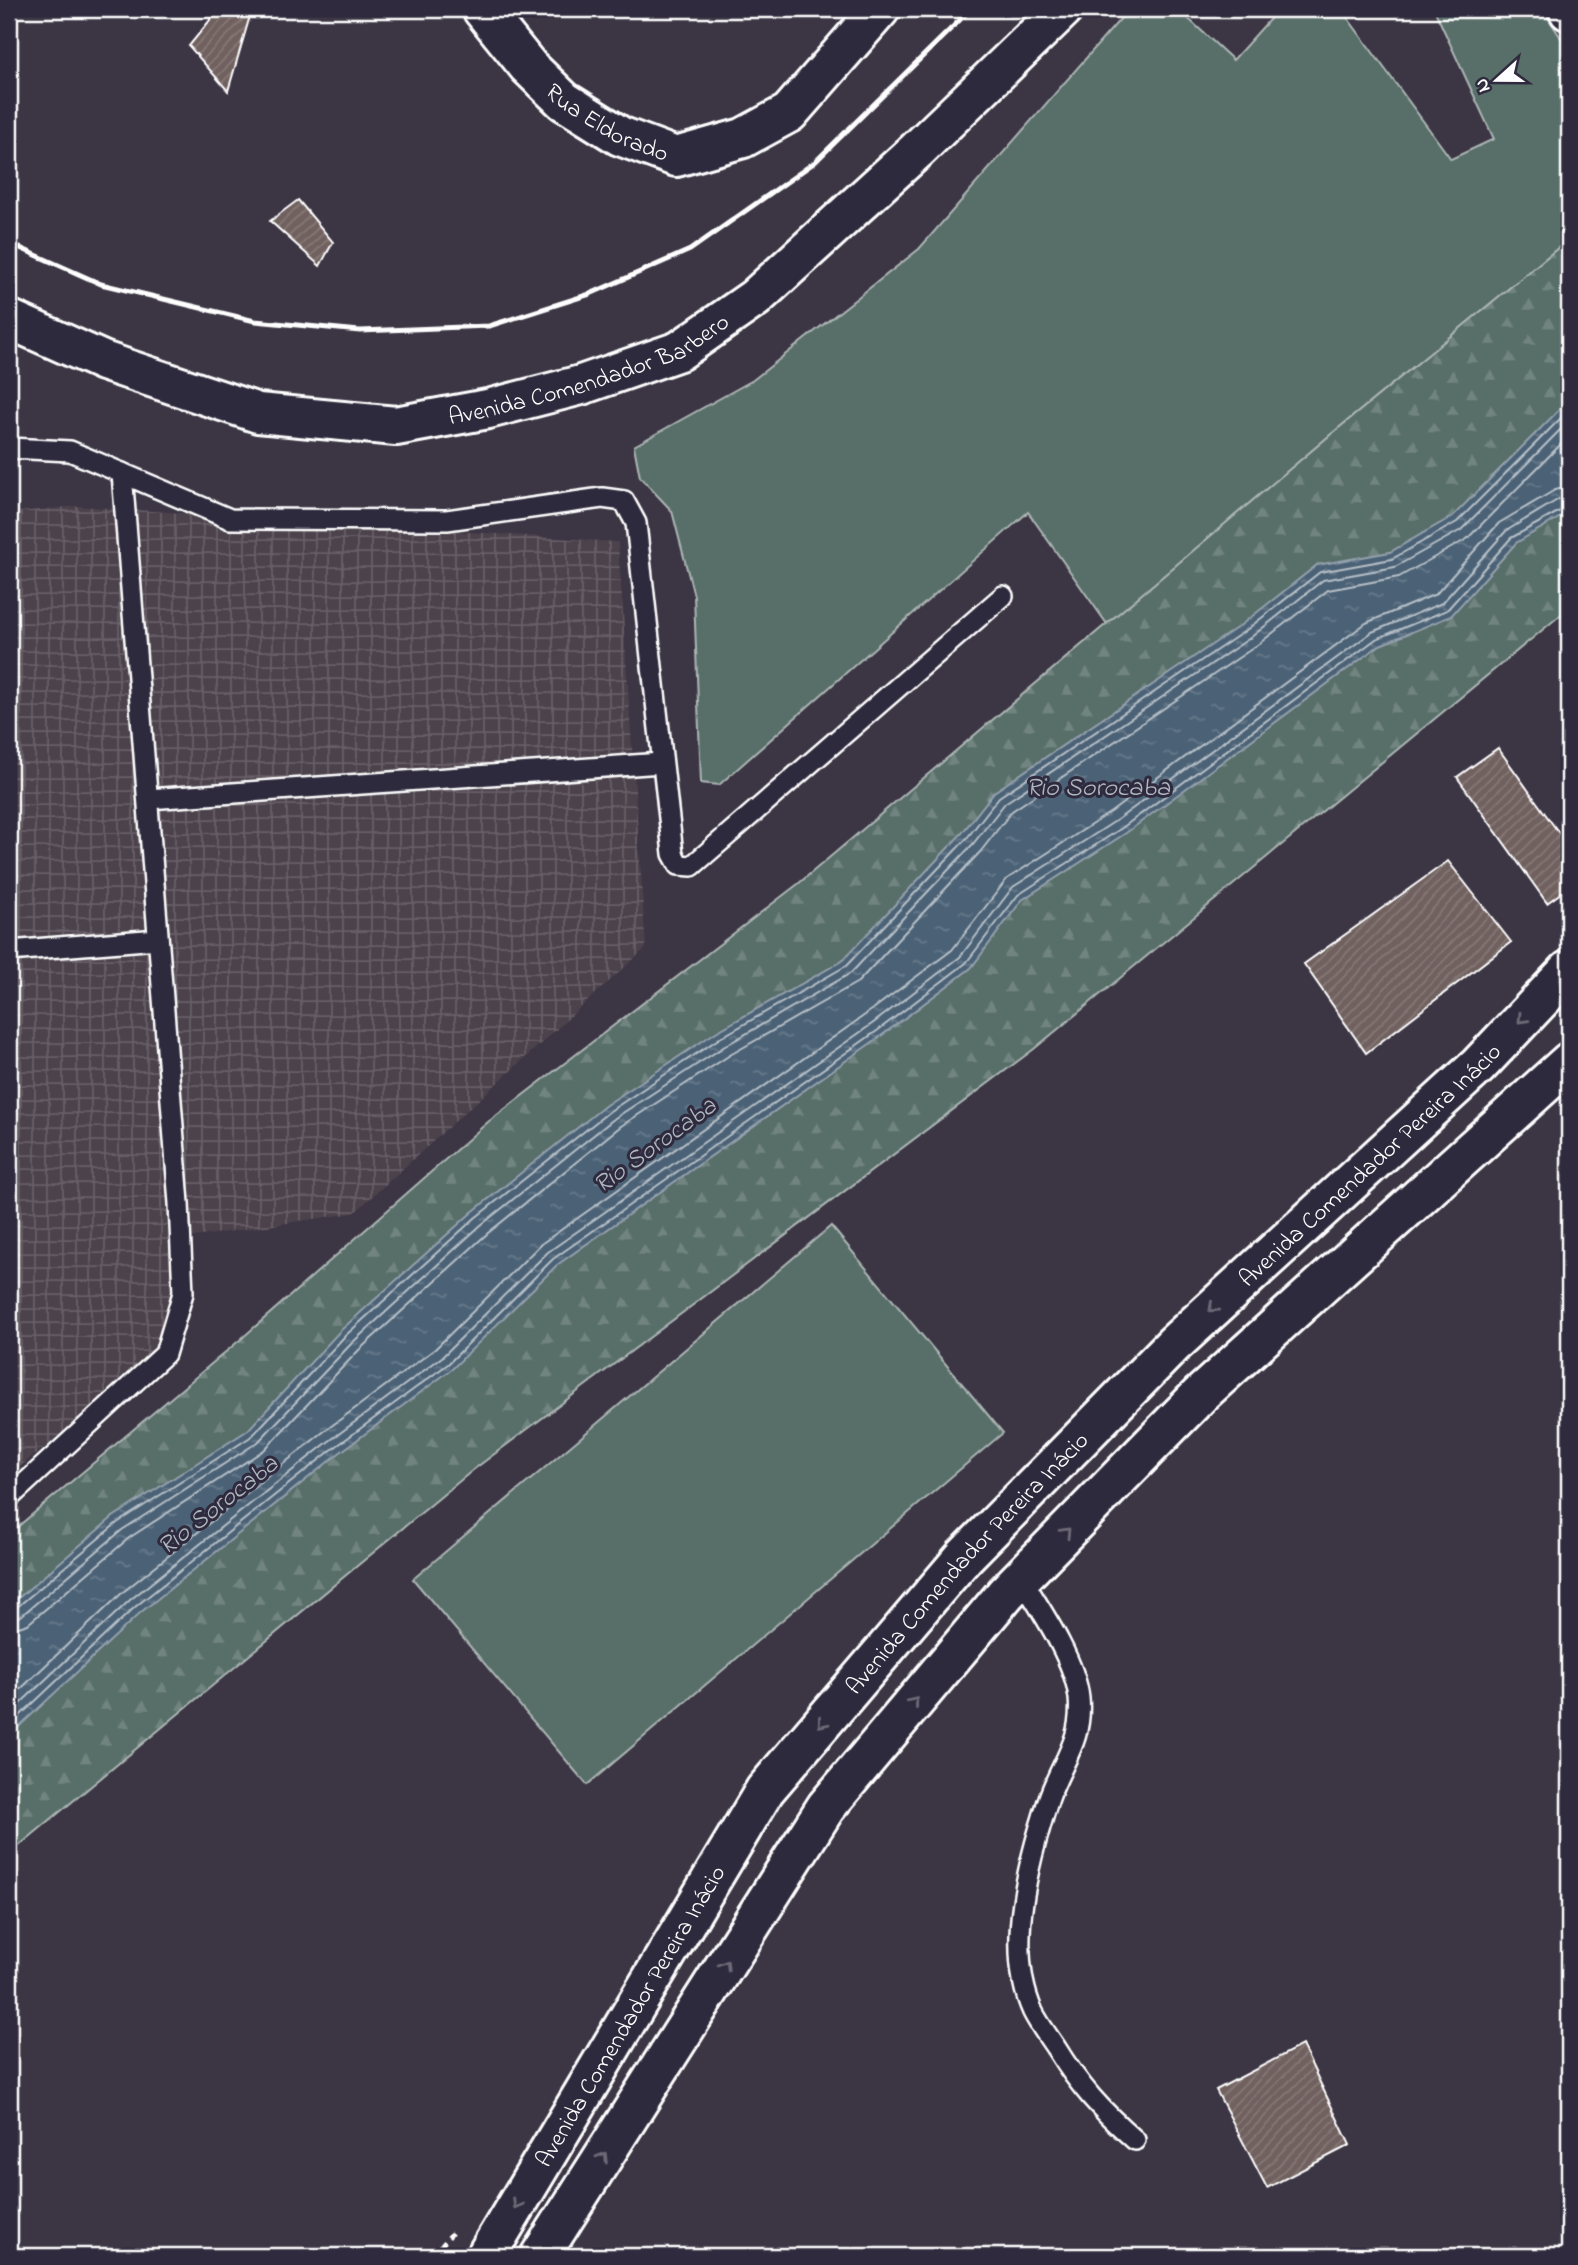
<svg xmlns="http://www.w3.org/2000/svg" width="1578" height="2265" font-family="'Indie Flower',sans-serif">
<defs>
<pattern id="industrial-grid" width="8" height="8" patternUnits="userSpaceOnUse" patternTransform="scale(1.75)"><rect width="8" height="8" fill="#4c424c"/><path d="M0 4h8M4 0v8" fill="none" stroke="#675e67"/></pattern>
<pattern id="forest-firs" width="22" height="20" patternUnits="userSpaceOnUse" patternTransform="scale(1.75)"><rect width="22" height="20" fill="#586e69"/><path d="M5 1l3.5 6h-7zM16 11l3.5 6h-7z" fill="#718480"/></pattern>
<pattern id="water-ripples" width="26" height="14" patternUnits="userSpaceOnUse" patternTransform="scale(1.75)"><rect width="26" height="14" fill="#4c6276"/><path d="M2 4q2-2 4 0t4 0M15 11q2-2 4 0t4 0" fill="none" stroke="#677a8b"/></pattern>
<pattern id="building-hatch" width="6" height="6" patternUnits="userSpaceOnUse" patternTransform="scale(1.75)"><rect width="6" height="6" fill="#70615e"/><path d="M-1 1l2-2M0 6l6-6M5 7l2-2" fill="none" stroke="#857976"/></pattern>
</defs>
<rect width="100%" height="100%" fill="#3c3544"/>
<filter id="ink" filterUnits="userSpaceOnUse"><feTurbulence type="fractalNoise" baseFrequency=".0143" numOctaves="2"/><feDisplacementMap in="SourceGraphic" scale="14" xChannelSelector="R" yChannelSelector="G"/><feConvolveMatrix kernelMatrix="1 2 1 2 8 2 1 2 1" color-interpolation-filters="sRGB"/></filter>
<g filter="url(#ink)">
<!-- industrial -->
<polygon fill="url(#industrial-grid)" points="77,506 618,542 646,948 354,1213 181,1239 165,1354 9,1475 9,513"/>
<!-- grass -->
<g fill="#586e69" stroke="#acb6b4" stroke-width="2">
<polygon points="1129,9 1178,9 1233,60 1279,9 1341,9 1451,159 1494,139 1434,9 1542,9 1569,50 1569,239 1329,436 1107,624 1028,512 719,785 701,783 694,596 672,511 640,477 634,446 753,380 919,249"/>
<polygon points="831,1226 1003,1433 587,1785 413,1579"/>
</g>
<!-- forest -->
<polygon fill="url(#forest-firs)" stroke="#acb6b4" stroke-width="2" points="1569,239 1569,608 1034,1049 473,1470 9,1854 9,1534 241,1339 488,1122 798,884 1329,436"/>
<!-- water -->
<polygon fill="url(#water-ripples)" stroke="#94a1ad" stroke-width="2" points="1569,400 1569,512 1516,543 1451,616 1380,645 1126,833 1022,900 971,968 881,1036 557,1265 452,1369 338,1454 140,1613 9,1736 9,1606 113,1517 248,1430 340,1331 471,1213 606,1105 716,1032 842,961 962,833 994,792 1241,625 1317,565 1390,552 1453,516"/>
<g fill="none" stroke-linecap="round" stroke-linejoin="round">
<!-- shore -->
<g stroke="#b7c0c8" stroke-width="2">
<polyline points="9,1610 16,1608 117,1523 252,1436 345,1336 475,1218 610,1111 720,1038 846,966 967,838 999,797 1245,631 1320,572 1392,559 1457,522 1569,410"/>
<polyline points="9,1619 21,1616 122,1530 258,1442 352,1343 481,1225 615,1118 725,1046 851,973 973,844 1005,803 1250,638 1323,580 1395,567 1461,530 1569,421"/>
<polyline points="9,1630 28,1624 129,1538 264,1450 359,1350 488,1233 621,1126 730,1055 858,982 981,851 1012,811 1256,646 1328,590 1399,577 1467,539 1569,436"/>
<polyline points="9,1700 123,1592 322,1433 435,1349 541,1244 865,1015 952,950 1007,879 1111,812 1366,623 1436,594 1499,523 1555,490 1569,487"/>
<polyline points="9,1714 130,1600 328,1442 442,1357 548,1252 872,1024 960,957 1013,887 1117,820 1372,632 1442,603 1506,531 1559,499 1569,497"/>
<polyline points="9,1726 135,1607 334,1448 448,1364 553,1259 877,1031 966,963 1018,895 1122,828 1376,639 1447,610 1511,538 1569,506"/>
</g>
</g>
<!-- building -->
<g fill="url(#building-hatch)" stroke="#fff" stroke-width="2">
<polygon points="219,9 252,9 228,91 189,46"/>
<polygon points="298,200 333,242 320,266 270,221"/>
<polygon points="1498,748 1569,847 1569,887 1547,903 1457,777"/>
<polygon points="1448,861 1511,942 1366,1053 1304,964"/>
<polygon points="1302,2045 1350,2145 1267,2188 1216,2090"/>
</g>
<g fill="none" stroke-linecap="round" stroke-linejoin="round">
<!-- service casing -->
<g stroke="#fff" stroke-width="24">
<g id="service">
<polyline points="9,448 70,451 230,519 447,520 602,498 624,501 636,523 673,854 679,865 692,866 1003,596"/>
<polyline points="148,799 662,763"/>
<polyline points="9,951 158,939"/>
<polyline points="9,1498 165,1354 183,1293 179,1203 122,473"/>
<path d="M1021 1578C1041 1610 1075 1660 1079 1698 1083 1740 1062 1761 1049 1798 1029 1859 1004 1949 1033 2012 1039 2024 1048 2036 1056 2048 1080 2087 1101 2110 1135 2140"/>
</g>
</g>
<!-- minor casing -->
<g stroke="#fff" stroke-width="44">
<g id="minor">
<path id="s1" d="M482 9 528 66 564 101 620 136 676 157 743 138 789 113 880 9"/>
</g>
</g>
<!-- secondary casing -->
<g stroke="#fff" stroke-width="44">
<g id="secondary">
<path id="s2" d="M9 319 103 361 258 413 396 426 488 409 581 385 679 351 755 298 916 151 1063 9"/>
</g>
</g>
<!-- trunk casing -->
<g stroke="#fff" stroke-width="44">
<g id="trunk">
<polyline points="1568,9 1569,11"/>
<path id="s3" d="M486 2256 765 1790 964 1557 1174 1344 1478 1066 1569 970"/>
<polyline points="540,2256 826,1807 1006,1593 1201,1394 1569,1062"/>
</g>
</g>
<!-- path -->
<polyline stroke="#fff" stroke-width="4.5" stroke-dasharray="7 5" stroke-linecap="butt" points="433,2256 452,2233"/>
<!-- service -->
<use href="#service" stroke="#2f2a3d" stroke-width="19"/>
<!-- minor -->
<use href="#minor" stroke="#2f2a3d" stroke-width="38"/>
<!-- secondary -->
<use href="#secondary" stroke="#2f2a3d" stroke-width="38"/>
<!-- trunk -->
<use href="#trunk" stroke="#2f2a3d" stroke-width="38"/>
<!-- rail -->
<polyline stroke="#fff" stroke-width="5" points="9,243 101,284 255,321 360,331 489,326 590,294 690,250 815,162 971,9"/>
</g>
<!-- one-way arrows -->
<defs><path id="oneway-chevron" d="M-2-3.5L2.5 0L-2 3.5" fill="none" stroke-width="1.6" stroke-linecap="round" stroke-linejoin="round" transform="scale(1.75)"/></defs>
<g stroke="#6d6a77">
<use href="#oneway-chevron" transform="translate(1522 1019) rotate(134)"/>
<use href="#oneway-chevron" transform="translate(1213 1308) rotate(138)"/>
<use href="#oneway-chevron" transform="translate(1066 1532) rotate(-46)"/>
<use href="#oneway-chevron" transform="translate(914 1702) rotate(-50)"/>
<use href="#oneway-chevron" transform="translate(822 1723) rotate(130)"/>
<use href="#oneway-chevron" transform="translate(725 1965) rotate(-58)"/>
<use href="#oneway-chevron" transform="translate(603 2157) rotate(-58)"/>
<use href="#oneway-chevron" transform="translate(517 2204) rotate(121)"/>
</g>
</g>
<g text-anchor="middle" stroke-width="6" stroke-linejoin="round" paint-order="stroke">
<!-- street labels -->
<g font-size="24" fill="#fff" stroke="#2f2a3d">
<text dy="8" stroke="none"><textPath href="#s1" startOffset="172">Rua Eldorado</textPath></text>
<text dy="8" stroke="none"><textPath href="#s2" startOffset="607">Avenida Comendador Barbero</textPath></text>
<text dy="8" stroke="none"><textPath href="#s3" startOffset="1414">Avenida Comendador Pereira Inácio</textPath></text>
<text dy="8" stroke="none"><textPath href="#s3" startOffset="847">Avenida Comendador Pereira Inácio</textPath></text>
<text dy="8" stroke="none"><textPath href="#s3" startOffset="280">Avenida Comendador Pereira Inácio</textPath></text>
</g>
<!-- water labels -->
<g font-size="26" font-style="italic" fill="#aeb8c1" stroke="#2f2a3d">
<text x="1098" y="795">Rio Sorocaba</text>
<text transform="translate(654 1144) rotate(-36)" y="9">Rio Sorocaba</text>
<text transform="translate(217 1504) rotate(-38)" y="9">Rio Sorocaba</text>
</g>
</g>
<!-- margin -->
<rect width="1578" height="2265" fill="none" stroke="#2f2a3d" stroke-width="35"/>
<rect x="18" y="18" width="1543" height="2230" fill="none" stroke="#fff" stroke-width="2.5" filter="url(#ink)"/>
<!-- north arrow -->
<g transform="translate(1497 80) rotate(249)" stroke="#2f2a3d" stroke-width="5" paint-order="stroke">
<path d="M0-5L12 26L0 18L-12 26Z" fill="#ffffff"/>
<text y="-10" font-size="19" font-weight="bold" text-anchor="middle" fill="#ffffff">N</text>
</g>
</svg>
